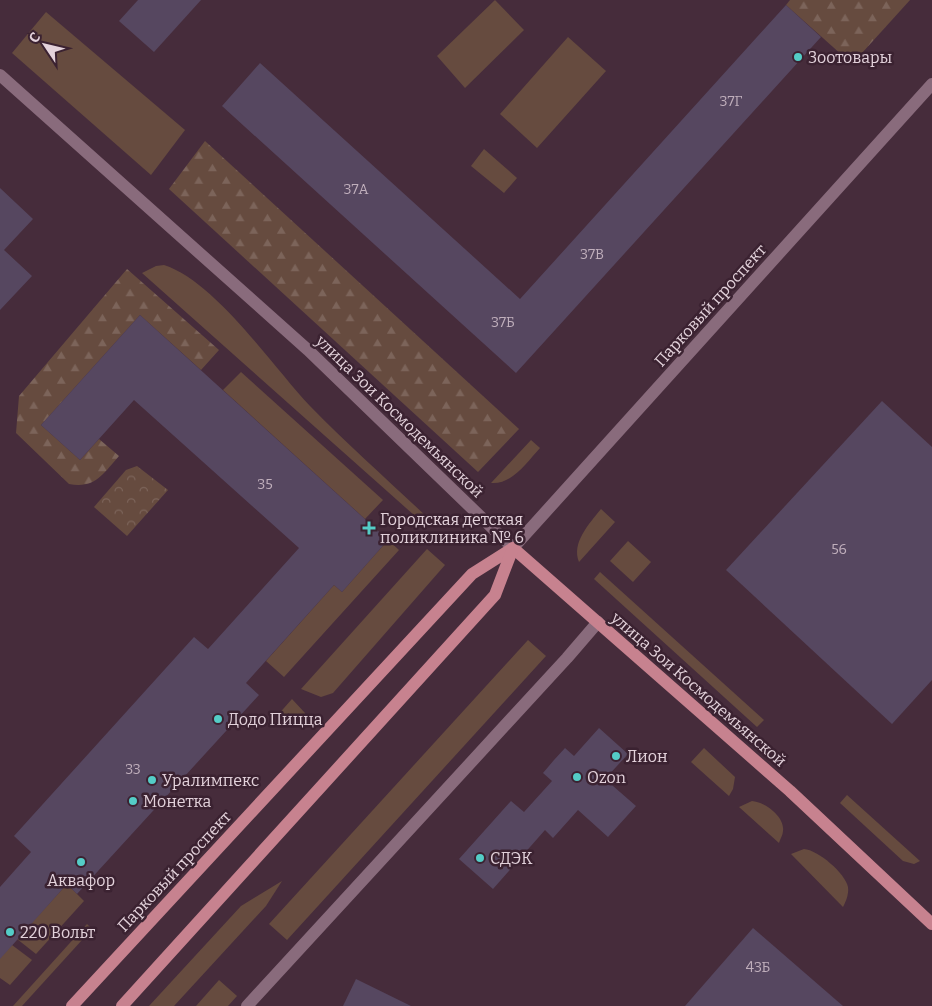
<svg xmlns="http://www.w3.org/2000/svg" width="932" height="1006" font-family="Bitter,serif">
<defs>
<pattern id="forest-firs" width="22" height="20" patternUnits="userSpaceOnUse" patternTransform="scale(1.25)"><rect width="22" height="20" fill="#664b3f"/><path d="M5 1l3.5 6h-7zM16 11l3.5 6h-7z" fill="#7c645a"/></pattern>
<pattern id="park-crowns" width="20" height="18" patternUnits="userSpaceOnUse" patternTransform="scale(1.25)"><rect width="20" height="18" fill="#664b3f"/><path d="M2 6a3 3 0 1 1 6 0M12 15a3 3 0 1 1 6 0" fill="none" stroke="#7c645a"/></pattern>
</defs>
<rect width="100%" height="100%" fill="#462c3b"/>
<!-- grass -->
<g fill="#664b3f">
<polygon points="495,0 524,30 465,88 437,56"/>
<polygon points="46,12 185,130 151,175 12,53"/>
<polygon points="568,37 606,71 537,148 500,114"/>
<polygon points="484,149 517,178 504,193 471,166"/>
<path d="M164 265C215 281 273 367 310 406 348 445 389 481 428 518L424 524 142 273 156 266Z"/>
<polygon points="241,372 383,500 365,519 223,390"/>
<path d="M531 440 540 448C527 462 512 485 491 483Z"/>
<path d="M601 509 615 522 579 562C571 543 589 524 601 509Z"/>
<polygon points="388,540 399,550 284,677 266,661 334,585 342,592"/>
<polygon points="628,541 651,562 633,582 610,561"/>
<polygon points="427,549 445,565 333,693 321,697 301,689"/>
<polygon points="600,572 764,720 757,727 594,579"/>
<polygon points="528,640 546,656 287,940 269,924"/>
<polygon points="292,699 305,713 305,724 288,713 282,720 276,717"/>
<polygon points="704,748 735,777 733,789 729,796 691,762"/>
<polygon points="847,795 920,861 914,864 903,861 840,803"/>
<path d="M752 801C765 802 785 817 783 831 783 835 780 839 779 843L739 807Z"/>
<path d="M804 849C818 850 845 873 848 887 849 894 846 901 843 907L791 854Z"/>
<polygon points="282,881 266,906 174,1006 149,1006 241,906"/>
<polygon points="67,884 84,901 36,954 17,939"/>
<polygon points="87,924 92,929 22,1006 13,1006"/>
<polygon points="12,945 32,960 10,985 0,978 0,958"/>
<polygon points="219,980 237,996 228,1006 196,1006"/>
</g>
<!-- forest -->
<g fill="url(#forest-firs)">
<polygon points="790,0 910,0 852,64 786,5"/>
<polygon points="205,141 519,429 478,472 169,189"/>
<path d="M127 269 219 350 201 370 140 315 41 425 80 460 99 439 119 456C103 474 95 489 69 484L16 433 19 396Z"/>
</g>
<!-- park -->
<polygon fill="url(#park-crowns)" points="137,466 168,490 127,536 94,507 126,470"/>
<!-- building -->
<g fill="#564760">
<polygon points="138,0 201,0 154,52 119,21"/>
<polygon points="786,5 821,37 516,373 222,106 260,63 520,299"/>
<polygon points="0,188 33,219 4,250 32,276 0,310"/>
<polygon points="140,315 388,540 342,592 334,585 246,683 259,695 77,894 67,884 0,959 0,887 31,852 14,836 194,637 208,649 299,548 134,400 80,460 41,425"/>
<polygon points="882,401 932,447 932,680 892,724 726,570"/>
<polygon points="599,728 628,754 605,779 636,806 608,837 578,810 553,838 545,830 493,889 459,859 511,801 524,812 552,781 543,773 554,760 565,748 574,756"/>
<polygon points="753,928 843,1006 685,1006"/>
<polygon points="356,979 411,1006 343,1006"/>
</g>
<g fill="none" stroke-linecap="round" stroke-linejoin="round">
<!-- minor -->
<g stroke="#896b7c" stroke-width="12">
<polyline points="513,548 932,84"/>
<polyline points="247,1006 567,658 598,622"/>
</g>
<!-- secondary -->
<polyline stroke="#896b7c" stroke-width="12" points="0,75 308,350 513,548"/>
<!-- primary -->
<g stroke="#c7828f" stroke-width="12">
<polyline points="513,548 790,791 932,924"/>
<polyline points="72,1006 472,574 513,548"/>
<polyline points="122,1006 495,595 513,548"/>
</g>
</g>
<!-- markers -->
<g fill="#54cdc7" stroke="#3b2231" stroke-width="2">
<circle cx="798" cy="57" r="5"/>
<path d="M366.5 520.5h5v5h5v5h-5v5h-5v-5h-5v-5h5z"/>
<circle cx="218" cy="719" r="5"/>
<circle cx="616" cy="756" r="5"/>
<circle cx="577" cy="777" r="5"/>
<circle cx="152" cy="780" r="5"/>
<circle cx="133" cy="801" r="5"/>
<circle cx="480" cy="858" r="5"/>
<circle cx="81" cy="862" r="5"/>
<circle cx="10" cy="932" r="5"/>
</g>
<g text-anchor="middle" stroke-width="5" stroke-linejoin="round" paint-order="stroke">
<!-- number labels -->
<g font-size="14" fill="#c0afbc">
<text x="731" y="106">37Г</text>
<text x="356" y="194">37А</text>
<text x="592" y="259">37В</text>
<text x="503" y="327">37Б</text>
<text x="265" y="489">35</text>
<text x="839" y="554">56</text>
<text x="133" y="774">33</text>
<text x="758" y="972">43Б</text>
</g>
<!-- poi labels -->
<g font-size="16" fill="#e3d2db" stroke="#3b2231" text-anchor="start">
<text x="808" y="63">Зоотовары</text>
<text x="380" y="525">Городская детская<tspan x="380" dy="18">поликлиника № 6</tspan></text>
<text x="228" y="725">Додо Пицца</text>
<text x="626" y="762">Лион</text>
<text x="587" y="783">Ozon</text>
<text x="162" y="786">Уралимпекс</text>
<text x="143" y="807">Монетка</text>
<text x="490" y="864">СДЭК</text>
<text x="81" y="886" text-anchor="middle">Аквафор</text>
<text x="20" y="938">220 Вольт</text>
</g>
<!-- street labels -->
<g font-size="16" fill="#e3d2db" stroke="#3b2231">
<text transform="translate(710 305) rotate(-48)" y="6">Парковый проспект</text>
<text transform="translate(400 416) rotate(44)" y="6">улица Зои Космодемьянской</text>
<text transform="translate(699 689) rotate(41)" y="6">улица Зои Космодемьянской</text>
<text transform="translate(174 871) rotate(-47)" y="6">Парковый проспект</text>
</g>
</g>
<!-- north arrow -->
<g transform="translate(45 45) rotate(305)" stroke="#3b2231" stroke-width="4" paint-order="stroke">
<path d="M0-4L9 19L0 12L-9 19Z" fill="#e3d2db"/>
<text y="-8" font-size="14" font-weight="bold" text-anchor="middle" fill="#e3d2db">С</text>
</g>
</svg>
